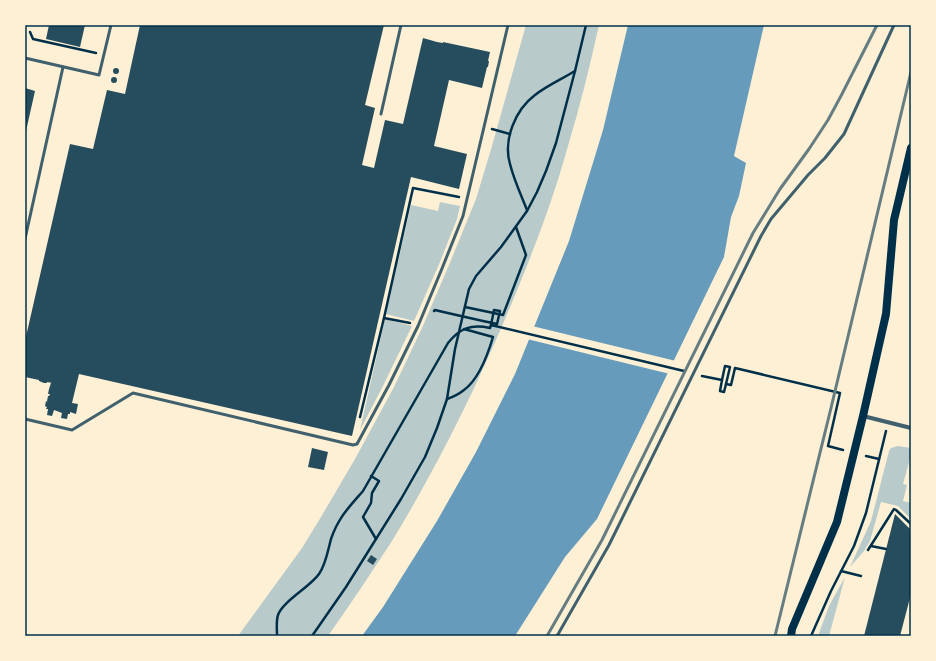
<svg xmlns="http://www.w3.org/2000/svg" width="936" height="661" font-family="'Work Sans',sans-serif">
<rect width="100%" height="100%" fill="#fdf0d5"/>
<!-- green -->
<g fill="#b9caca">
<path d="M526 25H599C590 66 580 106 568 146 555 193 538 239 520 283 484 372 442 459 392 541 371 573 350 605 328 636H238L302 548 321 517 355 459 394 387 422 328 449 265 476 199 492 146Z"/>
<polygon points="440,202 460,206 457,219 440,262 414,321 386,314 411,205 438,211"/>
<polygon points="385,319 412,326 383,386 360,430"/>
<polygon points="898,446 911,448 911,455 903,484 907,485 903,501 911,503 911,519 898,506 881,502 870,541 864,551 850,567 871,521 889,451 891,448"/>
<polygon points="845,577 829,636 818,636 829,606"/>
</g>
<!-- water -->
<polygon fill="#669bbc" points="628,25 764,25 734,156 746,163 739,196 731,217 724,257 597,519 565,557 515,636 362,636 383,607 437,521 476,452 515,374 569,241 603,130"/>
<!-- pier -->
<polygon fill="#fdf0d5" points="532,326 676,361 670,374 527,339"/>
<!-- building -->
<g fill="#264d5e">
<polygon points="49,25 85,25 80,47 46,39"/>
<polygon points="140,25 384,25 365,105 375,108 362,165 374,168 385,120 403,124 423,38 437,42 443,43 443,42 490,52 488,61 489,61 488,67 487,67 482,88 449,80 434,146 467,154 459,189 411,177 352,436 79,374 72,403 78,404 76,414 70,412 70,414 68,414 67,419 61,418 62,413 54,410 52,416 47,415 48,409 46,409 47,407 45,406 46,401 48,402 47,401 48,396 49,396 50,394 48,394 49,389 51,389 49,389 51,383 52,383 47,382 47,383 44,383 44,381 44,383 39,381 39,380 25,377 25,341 70,144 93,149 107,90 125,94"/>
<circle cx="116" cy="71" r="3"/>
<circle cx="114" cy="80" r="3"/>
<polygon points="25,88 35,91 26,131 25,131"/>
<polygon points="312,448 328,452 324,470 308,467"/>
<polygon points="895,514 911,530 911,594 900,636 864,636"/>
<polygon points="371,555 377,559 373,565 367,561"/>
</g>
<g fill="none" stroke-linecap="round" stroke-linejoin="round">
<!-- path -->
<g stroke="#003049" stroke-width="2.5">
<polyline points="30,32 33,39 96,53"/>
<polyline points="492,129 510,134"/>
<path d="M527 210C521 195 514 180 510 164 503 140 515 110 535 95 546 86 562 79 575 71"/>
<polyline points="465,307 503,315 526,255 516,227"/>
<path d="M434 311 435 310C455 315 476 319 497 324L500 311 494 310 491 325"/>
<polyline points="384,318 410,323"/>
<polyline points="702,376 722,380 720,391 724,392 726,384 731,385 735,368 840,393 828,446 843,450"/>
<polyline points="722,380 725,366 730,367 726,384"/>
<path d="M447 399C453 397 459 394 464 390 479 379 488 354 493 337L464 329"/>
<polyline points="360,417 384,318 413,188 459,197"/>
<polyline points="866,456 879,459"/>
<polyline points="371,476 379,481 372,493 371,503 363,517 376,539"/>
<polyline points="871,546 886,549"/>
<polyline points="868,550 894,509 896,510 911,524"/>
<polyline points="841,571 861,576"/>
<path d="M277 636C277 629 276 621 278 615 283 601 310 587 319 574 326 564 328 550 331 539 338 518 349 507 363 491L448 343C460 328 471 324 490 328L491 325 684 371"/>
<polyline points="312,636 346,587 401,499 425,457 437,428 447,399 455,349 469,289 476,276 501,247 527,211 537,192 546,171 556,143 575,71 586,25"/>
<polyline points="811,636 831,591 854,546 866,513 886,431"/>
</g>
<!-- service -->
<g stroke="#3f606c" stroke-width="3">
<polyline points="25,58 99,75 111,25"/>
<polyline points="381,114 401,25"/>
<polyline points="25,239 63,67"/>
<polyline points="25,419 72,430 133,393 353,445 357,444 389,385 418,326 441,271 463,216 508,25"/>
<polyline points="557,636 609,545 761,236 771,219 808,175 825,158 844,134 894,25"/>
</g>
<!-- minor -->
<polyline stroke="#3f606c" stroke-width="4" points="863,416 911,428"/>
<!-- secondary -->
<polyline stroke="#003049" stroke-width="8" points="791,636 792,629 837,522 863,416 886,314 894,220 911,148"/>
<!-- rail -->
<g stroke="#657d81" stroke-width="3">
<polyline points="547,636 602,540 753,233 780,189 809,149 828,120 842,94 877,25"/>
<polyline points="775,636 831,408 911,72"/>
</g>
</g>
<!-- border -->
<rect width="936" height="661" fill="none" stroke="#fdf0d5" stroke-width="52"/>
<rect x="26" y="26" width="884" height="609" fill="none" stroke="#003049" stroke-width="1.5"/>
</svg>
